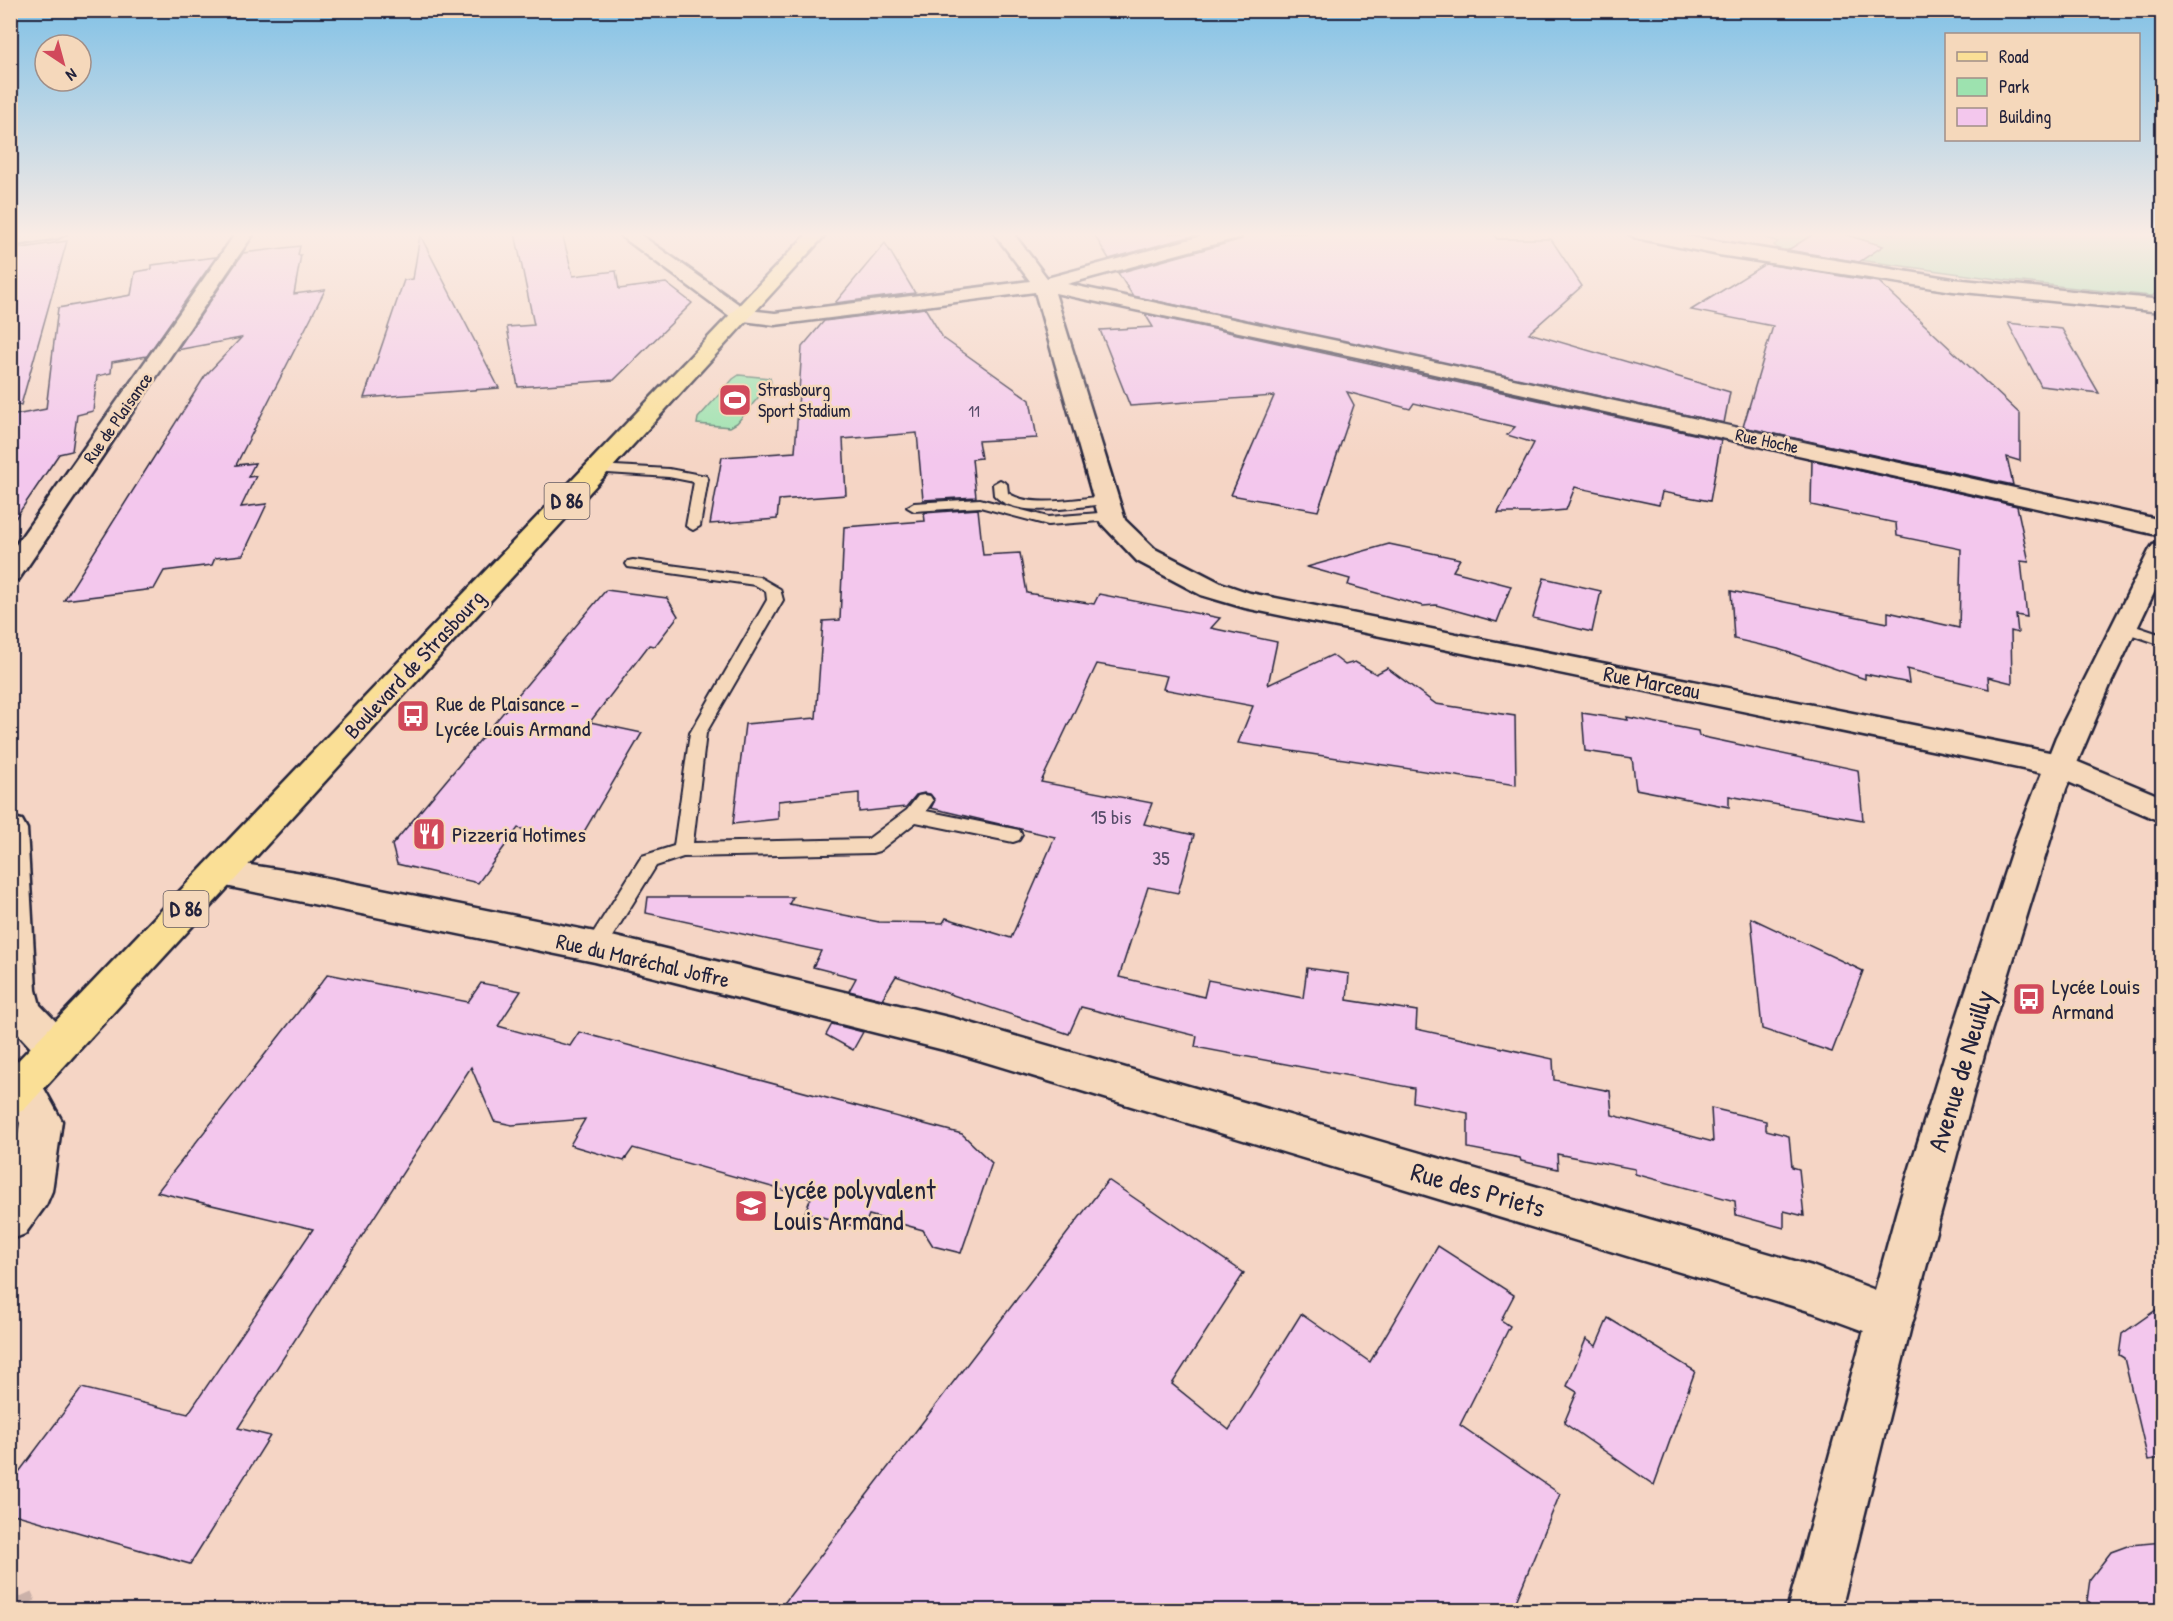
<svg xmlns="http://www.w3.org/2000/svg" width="2173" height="1621" font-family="'Patrick Hand',sans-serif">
<rect width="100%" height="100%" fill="#f5d5c5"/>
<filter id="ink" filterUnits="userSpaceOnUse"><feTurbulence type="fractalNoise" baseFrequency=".0167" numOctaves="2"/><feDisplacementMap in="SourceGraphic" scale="12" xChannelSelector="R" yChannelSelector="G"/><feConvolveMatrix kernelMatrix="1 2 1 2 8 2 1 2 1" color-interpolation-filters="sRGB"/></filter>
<g filter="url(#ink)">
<!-- green -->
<g fill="#9de2af" stroke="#608275" stroke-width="1.5">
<polygon points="1751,233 2162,233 2162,288 2152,296 2012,281 1778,249 1774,245 1778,242"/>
<polygon points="739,375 770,378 771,382 737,423 730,427 697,424 698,418 733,379"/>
</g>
<!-- building -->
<g fill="#f3c7ed" stroke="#22223b" stroke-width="1.5">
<polygon points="515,233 562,233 573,276 616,271 619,289 666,283 692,303 614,380 518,387 507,327 534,325"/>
<polygon points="1093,233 1203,233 1109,259"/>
<polygon points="1246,233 1493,233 1497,239 1551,239 1582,286 1529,333 1730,392 1724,423 1133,296 1118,273 1242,239"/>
<polygon points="1815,233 1840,233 1883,246 1859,262 1788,250"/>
<polygon points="420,235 499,388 364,398 404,280 413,279"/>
<polygon points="67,241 21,405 10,403 10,250"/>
<polygon points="885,243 915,293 835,303"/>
<polygon points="300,246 298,255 301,255 294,294 325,290 236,465 255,463 248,477 256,476 241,507 267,504 243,555 215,558 212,565 164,571 154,589 64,600 205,376 241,338 177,350 243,253"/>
<polygon points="216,257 147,356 112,362 111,373 97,376 93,411 77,415 72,451 59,454 10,526 10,416 46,409 58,308 131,295 135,272 152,269 152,265"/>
<polygon points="1765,264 1879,282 2020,414 2020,461 2007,457 2013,485 1743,427 1773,326 1691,310"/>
<polygon points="925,308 943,338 1030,400 1037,438 978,441 981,458 972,459 976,497 923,500 917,433 843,439 846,495 779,500 777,519 710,524 722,457 795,452 802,347 824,321"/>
<polygon points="1145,314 1721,440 1710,501 1662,492 1659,505 1575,487 1566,510 1532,513 1498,513 1534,443 1507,435 1515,427 1414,403 1410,409 1347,392 1354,405 1318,511 1231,495 1274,396 1130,406 1100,330 1153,327"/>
<polygon points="2008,323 2062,329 2099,393 2041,386"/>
<polygon points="1812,460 2017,506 2029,562 2021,561 2027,617 2016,615 2018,633 2011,631 2012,683 1988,677 1989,689 1907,669 1909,683 1865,674 1865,679 1778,649 1734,639 1731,591 1888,623 1888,612 1959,628 1961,549 1897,536 1896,523 1811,505"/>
<polygon points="978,509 983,555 1020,553 1027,593 1094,604 1099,594 1220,618 1211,628 1277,642 1268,685 1332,655 1345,665 1355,662 1376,674 1387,668 1436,704 1515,716 1516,785 1238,743 1253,706 1163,689 1167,676 1097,664 1041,782 1152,803 1144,824 1194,835 1178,893 1148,887 1119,977 1204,997 1208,980 1303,998 1307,968 1349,974 1347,1000 1417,1011 1416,1029 1553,1059 1554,1080 1610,1091 1612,1115 1713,1142 1711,1108 1766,1121 1766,1130 1789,1136 1792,1167 1799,1169 1804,1216 1784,1211 1784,1228 1736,1215 1735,1201 1635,1174 1635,1169 1557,1154 1558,1169 1521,1161 1520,1158 1468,1148 1468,1113 1413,1102 1414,1088 1195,1047 1197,1036 1081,1007 1069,1034 896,976 882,999 849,991 856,978 813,967 821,951 646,913 648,897 793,897 789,904 879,922 943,923 946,918 1011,938 1055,837 931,808 935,800 930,794 924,793 916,795 906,807 859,812 859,793 778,801 778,819 733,824 745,724 816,718 823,621 840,620 844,527 925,521 924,513"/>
<polygon points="1389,544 1460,559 1453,571 1511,586 1497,622 1436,605 1423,606 1348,585 1350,579 1307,567"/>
<polygon points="1544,578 1601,591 1592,632 1533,618"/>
<polygon points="606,590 667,598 678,616 655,646 649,645 590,722 642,733 578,842 518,828 478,883 397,864 392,845"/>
<polygon points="1582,713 1628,720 1627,717 1698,731 1699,736 1858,770 1863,820 1729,796 1729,807 1636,789 1632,758 1585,751"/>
<polygon points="1751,918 1863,971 1832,1052 1762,1029"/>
<polygon points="328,974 468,1002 481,983 521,991 498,1026 570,1046 579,1032 962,1134 992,1163 961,1253 933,1246 923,1230 869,1215 863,1229 805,1212 811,1198 633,1148 624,1161 570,1145 585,1119 512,1125 494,1121 471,1067 238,1428 270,1436 190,1564 10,1513 10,1484 82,1388 188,1414 313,1229 157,1192"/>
<polygon points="832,1024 863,1032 853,1050 826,1035"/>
<polygon points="1108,1180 1244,1273 1172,1384 1229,1430 1301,1314 1370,1362 1438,1246 1514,1295 1501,1320 1510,1326 1460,1425 1560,1494 1512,1611 778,1611"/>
<polygon points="2163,1305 2163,1458 2148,1460 2124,1358 2119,1355 2122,1334"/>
<polygon points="1608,1318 1695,1371 1654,1485 1564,1423 1577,1392 1567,1386 1586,1339 1596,1346"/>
<polygon points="2163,1542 2163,1611 2093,1611 2091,1603 2087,1601 2090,1579 2111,1552 2130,1545"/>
</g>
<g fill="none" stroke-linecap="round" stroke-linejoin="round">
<!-- highway-tunnel -->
<polyline stroke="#cbb1a9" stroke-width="47" stroke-dasharray="47 23" stroke-linecap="butt" points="10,1601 14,1610"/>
<!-- lane casing -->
<g stroke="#22223b" stroke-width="4">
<g id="lane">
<polygon points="597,465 669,469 706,476 708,479 700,526 693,530 686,526 694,482 669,477 592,472 590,469"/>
<path d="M1000 480 1007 484 1008 493C1031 509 1079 498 1107 496L1114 500 1107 504C1077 506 1016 520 994 495L993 484Z"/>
<polygon points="980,499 1048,517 1112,512 1119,516 1112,520 1048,525 980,507 914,511 907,507 914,503"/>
<polygon points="633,560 759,577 780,589 783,600 706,733 693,843 868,839 907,810 918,796 924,795 930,796 933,801 926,811 1019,830 1022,835 1019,840 1013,842 916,822 879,851 872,853 683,857 656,866 602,953 595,955 588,953 585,947 588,941 642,856 674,846 690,733 767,600 766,591 755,585 628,567 626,564 628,561"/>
<polygon points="2123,622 2162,635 2162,645 2118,630 2115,627"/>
</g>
</g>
<!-- street casing -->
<g stroke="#22223b" stroke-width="5">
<g id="street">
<polygon points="23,233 67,233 58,238 10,246 10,235"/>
<polygon points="236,233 254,233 19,579 10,581 10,553"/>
<polygon points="617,233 638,233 747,310 775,313 1030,281 994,233 1013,233 1047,278 1213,233 1244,233 1241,237 1067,284 1371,348 2162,520 2162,536 1371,360 1055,293 1125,520 1155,549 1221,583 1250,593 2059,754 2162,797 2162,822 2052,775 1245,608 1201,595 1137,561 1100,522 1035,292 775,325 735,320"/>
<polygon points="1627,233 1666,233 1953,279 2162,300 2162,312 1953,291 1719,255 1636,238"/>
<polygon points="10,817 22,820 27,829 36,990 40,1005 70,1036 76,1048 70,1060 56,1065 42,1060 10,1025"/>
<polygon points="218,860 302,873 595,932 956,1019 1812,1266 1907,1302 1914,1318 1907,1334 1891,1341 1812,1312 956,1053 595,962 206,882 201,873 206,864"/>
<polygon points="21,1067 35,1072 62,1121 52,1191 46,1205 25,1234 10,1240 10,1183 20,1123 10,1105 10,1071"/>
</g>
</g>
<!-- secondary casing -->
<g stroke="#22223b" stroke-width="5">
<polygon id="secondary" points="2162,543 2162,576 2111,683 2066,789 1985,1051 1920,1290 1841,1610 1787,1610 1897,1210 1946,1051 2015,841 2056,737 2149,551 2153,545"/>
</g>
<!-- primary casing -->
<g stroke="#22223b" stroke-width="5">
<polygon id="primary" points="808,233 827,233 24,1110 10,1115 10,1069"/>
</g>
<!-- lane -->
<use href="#lane" fill="#f5d8bb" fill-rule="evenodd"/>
<!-- street -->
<use href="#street" fill="#f5d8bb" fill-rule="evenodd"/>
<!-- secondary -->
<use href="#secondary" fill="#f5d8bb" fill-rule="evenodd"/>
<!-- primary -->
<use href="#primary" fill="#fadf96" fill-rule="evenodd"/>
</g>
</g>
<!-- sky -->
<linearGradient id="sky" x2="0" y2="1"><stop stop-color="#81c1e6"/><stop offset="0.51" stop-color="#faece5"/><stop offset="1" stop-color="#faece5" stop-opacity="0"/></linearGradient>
<rect width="2173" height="460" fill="url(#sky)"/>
<!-- icons -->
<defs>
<g id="stadium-square" transform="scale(1.725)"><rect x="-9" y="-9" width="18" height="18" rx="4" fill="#d1495b" stroke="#f5d8bb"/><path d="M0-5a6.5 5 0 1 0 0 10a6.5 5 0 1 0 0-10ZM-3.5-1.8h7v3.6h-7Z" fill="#fff"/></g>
<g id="bus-square" transform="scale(1.725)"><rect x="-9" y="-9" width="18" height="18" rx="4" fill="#d1495b" stroke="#f5d8bb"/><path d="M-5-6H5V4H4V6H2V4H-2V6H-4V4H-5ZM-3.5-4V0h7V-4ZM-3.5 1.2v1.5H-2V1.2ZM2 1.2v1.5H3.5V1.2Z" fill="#fff"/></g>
<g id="restaurant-square" transform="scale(1.725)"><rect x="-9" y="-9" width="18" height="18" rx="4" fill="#d1495b" stroke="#f5d8bb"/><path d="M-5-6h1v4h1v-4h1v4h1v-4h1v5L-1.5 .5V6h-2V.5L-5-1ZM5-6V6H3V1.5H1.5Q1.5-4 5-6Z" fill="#fff"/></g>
<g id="school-square" transform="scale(1.725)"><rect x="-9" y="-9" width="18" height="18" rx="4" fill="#d1495b" stroke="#f5d8bb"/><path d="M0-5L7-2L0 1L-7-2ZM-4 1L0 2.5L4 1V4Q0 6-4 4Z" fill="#fff"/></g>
</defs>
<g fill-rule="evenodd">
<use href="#stadium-square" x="735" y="400"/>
<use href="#bus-square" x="413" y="716"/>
<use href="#restaurant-square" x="429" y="834"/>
<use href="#bus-square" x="2029" y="999"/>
<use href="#school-square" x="751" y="1206"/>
</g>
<g text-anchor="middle" stroke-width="5" stroke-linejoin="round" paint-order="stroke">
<!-- far-number labels -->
<g font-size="16" fill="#564b68">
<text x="974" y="417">11</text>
</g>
<!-- far-poi labels -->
<g font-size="18" fill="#22223b" stroke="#f5d8bb" text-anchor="start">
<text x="758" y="396">Strasbourg<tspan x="758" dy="21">Sport Stadium</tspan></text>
</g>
<!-- far-street labels -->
<g font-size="18" fill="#22223b" stroke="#f5d8bb">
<text transform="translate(118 418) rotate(-55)" y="6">Rue de Plaisance</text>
<text transform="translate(1767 441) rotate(12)" y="6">Rue Hoche</text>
</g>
<!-- number labels -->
<g font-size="20" fill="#564b68">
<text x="1111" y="824">15 bis</text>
<text x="1161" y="865">35</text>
</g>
<!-- shield labels -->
<g fill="#f5d8bb" stroke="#615961" stroke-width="1.5">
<rect x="544.5" y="483" width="45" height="36" rx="4.5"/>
<rect x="163.5" y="891" width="45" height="36" rx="4.5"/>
</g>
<g font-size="21" font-weight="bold" fill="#22223b">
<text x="567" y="508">D 86</text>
<text x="186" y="916">D 86</text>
</g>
<!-- street labels -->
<g font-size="22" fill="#22223b" stroke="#f5d8bb">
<text transform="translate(414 664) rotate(-47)" y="8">Boulevard de Strasbourg</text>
<text transform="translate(1652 682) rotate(11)" y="8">Rue Marceau</text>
<text transform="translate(643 960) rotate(13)" y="8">Rue du Maréchal Joffre</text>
</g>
<!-- poi labels -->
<g font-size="22" fill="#22223b" stroke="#f5d8bb" text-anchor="start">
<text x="436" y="711">Rue de Plaisance -<tspan x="436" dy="25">Lycée Louis Armand</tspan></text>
<text x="452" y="842">Pizzeria Hotimes</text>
<text x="2052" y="994">Lycée Louis<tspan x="2052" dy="25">Armand</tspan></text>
</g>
<!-- near-street labels -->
<g font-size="27" fill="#22223b" stroke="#f5d8bb">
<text transform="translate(1961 1071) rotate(-73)" y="9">Avenue de Neuilly</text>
<text transform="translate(1478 1190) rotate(16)" y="9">Rue des Priets</text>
</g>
<!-- near-poi labels -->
<g font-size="27" fill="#22223b" stroke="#f5d8bb" text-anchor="start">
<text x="774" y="1199">Lycée polyvalent<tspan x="774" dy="31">Louis Armand</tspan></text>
</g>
</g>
<!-- margin -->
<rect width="2173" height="1621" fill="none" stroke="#f5d8bb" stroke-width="36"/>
<rect x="18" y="18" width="2137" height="1585" fill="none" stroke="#22223b" stroke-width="2" filter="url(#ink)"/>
<!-- legend -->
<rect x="1945" y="33" width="195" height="108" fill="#f5d8bb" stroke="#a18f88" stroke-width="1.5"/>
<rect x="1957" y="52" width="30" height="9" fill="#fadf96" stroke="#a18f88" stroke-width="1.5"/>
<text x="1999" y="63" font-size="18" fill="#22223b">Road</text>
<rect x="1957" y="78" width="30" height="18" fill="#9de2af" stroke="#a18f88" stroke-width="1.5"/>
<text x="1999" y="93" font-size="18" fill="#22223b">Park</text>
<rect x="1957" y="108" width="30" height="18" fill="#f3c7ed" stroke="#a18f88" stroke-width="1.5"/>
<text x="1999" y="123" font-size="18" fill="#22223b">Building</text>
<!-- north arrow -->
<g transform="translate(63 63) rotate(144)"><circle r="28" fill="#f5d8bb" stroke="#a18f88" stroke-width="1.5"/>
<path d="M0-4.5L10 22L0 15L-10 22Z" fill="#d1495b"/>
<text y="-9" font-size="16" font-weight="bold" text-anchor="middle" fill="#22223b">N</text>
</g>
</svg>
